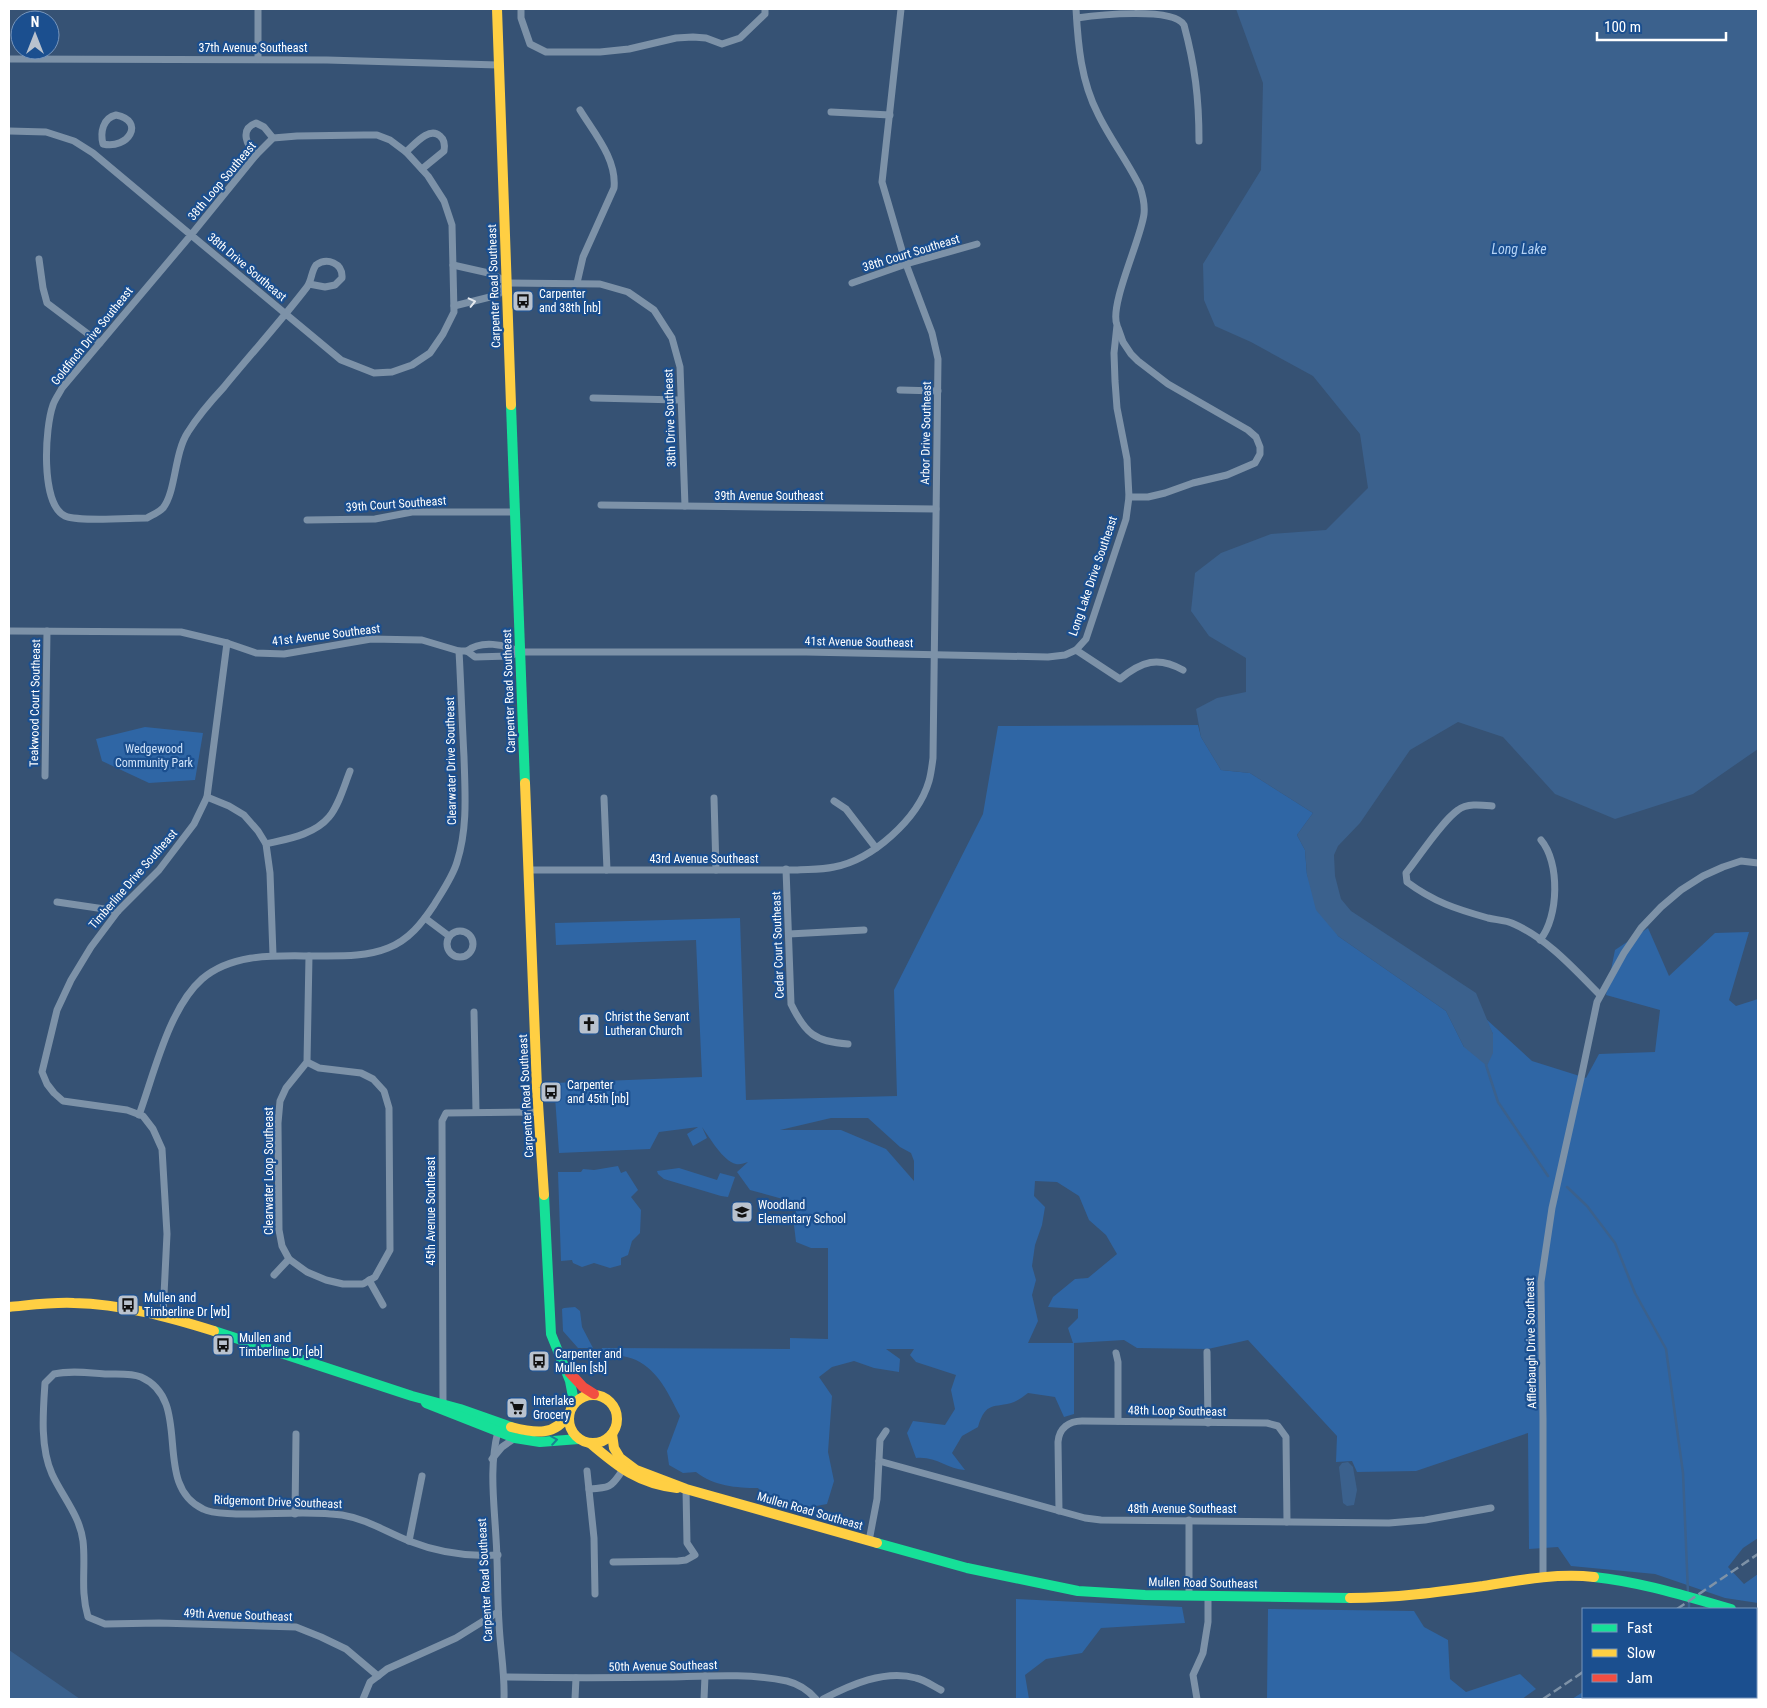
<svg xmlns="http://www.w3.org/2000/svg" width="1767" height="1708" font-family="'Roboto Condensed',sans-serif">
<rect width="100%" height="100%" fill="#365274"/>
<!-- green -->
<g fill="#2f66a5" fill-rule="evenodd">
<path d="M1198 725 1201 737 1221 770 1250 773 1313 813 1297 835 1305 850 1307 875 1338 936 1446 1011 1464 1047 1493 1034 1485 1018 1532 1061 1586 1078 1599 1054 1655 1052 1660 1010 1606 995 1615 950 1648 928 1669 976 1715 933 1749 932 1729 1000 1736 1006 1758 999V1538L1743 1548 1728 1567 1744 1584 1758 1574V1603L1725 1598 1655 1574 1571 1566 1558 1547 1529 1549 1528 1433 1416 1471 1357 1472 1352 1461 1336 1462 1337 1436 1248 1340 1208 1349 1137 1348 1124 1340 1074 1343V1414L1064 1417 1055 1397 1028 1393C1024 1396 1019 1400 1014 1402 994 1409 986 1400 978 1427L962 1436 952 1453 965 1470C947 1469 936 1456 916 1458L907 1433 913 1421 945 1425 955 1409 951 1390 956 1375 916 1362 910 1355 914 1349H886L900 1359 899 1372 874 1368 854 1361 832 1367 819 1377 832 1396 828 1452 834 1481 827 1504 811 1507 767 1499 758 1488C736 1488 714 1486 696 1472L683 1473 669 1465 667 1451 680 1416C669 1395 659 1371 636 1360 626 1356 612 1354 601 1352L602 1348 790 1349V1338L828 1339V1248H811L796 1242 794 1225 797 1203 750 1190 737 1172 748 1162C744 1163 740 1165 736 1164 723 1161 710 1138 702 1127L707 1138 693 1146 687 1134 698 1127 659 1132 650 1149 559 1153 554 1083 702 1077 696 940 556 945 555 923 740 918 746 1100 897 1096 894 990 983 814 998 726ZM831 1118H868L900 1147 911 1153 914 1161V1181L886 1149 841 1130H780ZM1035 1181 1057 1182 1079 1196 1089 1220 1106 1235 1117 1254 1088 1278 1075 1279 1053 1297 1048 1307 1078 1309V1318L1068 1328 1073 1343H1028L1038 1321 1032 1295 1036 1280 1032 1266 1035 1245 1042 1225 1045 1207 1034 1196Z"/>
<polygon points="145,727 203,733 195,780 149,783 102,761 96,739"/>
<polygon points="618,1166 621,1173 626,1171 638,1190 631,1197 641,1210 640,1233 632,1241 628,1255 621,1258 621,1265 610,1268 594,1263 582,1267 573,1263 572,1260 561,1261 558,1172 581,1172 583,1169 594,1170"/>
<polygon points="679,1168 717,1180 720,1173 735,1177 728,1197 721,1196 664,1179 658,1174 657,1171"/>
<polygon points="575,1307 580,1311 582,1327 593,1348 578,1348 563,1331 562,1309 564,1308"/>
<polygon points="1016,1599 1182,1607 1185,1623 1101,1628 1082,1653 1046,1659 1025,1675 1029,1699 1016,1699"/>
<polygon points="1268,1609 1414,1611 1424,1627 1448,1640 1450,1679 1466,1692 1520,1674 1536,1689 1522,1699 1267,1699"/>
<polygon points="1756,1630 1758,1631 1758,1699 1572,1699 1583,1692 1583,1697 1756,1697"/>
</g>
<!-- water -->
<g fill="#3b618d">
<polygon points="1236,9 1758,9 1758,749 1693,794 1615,819 1555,794 1503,737 1458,722 1410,750 1360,823 1338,846 1334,855 1335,876 1341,899 1351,911 1476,993 1493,1034 1493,1053 1487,1066 1464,1047 1446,1011 1338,936 1316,910 1307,875 1305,850 1297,835 1313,813 1250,773 1221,770 1201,737 1196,709 1217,698 1246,692 1246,658 1209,636 1191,611 1195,573 1221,553 1271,534 1326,530 1368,488 1360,434 1313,376 1251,342 1215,326 1204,300 1203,264 1261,170 1263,83"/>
<polygon points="1348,1462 1353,1467 1357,1490 1354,1505 1347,1506 1343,1503 1339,1467 1342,1463"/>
<polygon points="9,1650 80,1699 9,1699"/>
</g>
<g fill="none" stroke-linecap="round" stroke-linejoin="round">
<!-- stream -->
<g stroke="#3b618d" stroke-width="2.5">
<polyline points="1486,1065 1498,1102 1548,1176"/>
<polyline points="1567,1187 1587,1206 1615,1243 1635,1293 1666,1349 1683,1473 1688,1593"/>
<polyline points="1689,1601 1689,1609"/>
<polyline points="1671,1699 1672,1697"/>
</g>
<!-- street -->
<g stroke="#7d92a8" stroke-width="7">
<polyline points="521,9 521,18 530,44 546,52 600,52 629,49 676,38 693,37 706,38 722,44 740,38 765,14 765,9"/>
<path d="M1077 18C1097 15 1173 7 1184 25 1195 66 1199 98 1199 141"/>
<polyline points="9,59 327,60 498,65"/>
<polyline points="258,59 258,9"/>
<polyline points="831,112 890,115"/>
<path d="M116 115C146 121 128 150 103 144 100 132 103 118 116 115Z"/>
<path d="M9 131 46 132 74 141 93 153 191 235 341 360 374 373 392 372 412 365 430 353 443 334 454 312 452 225 444 201 428 176 406 152 390 140 377 135H364L297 136 273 138 256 155 191 235 62 388C59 394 55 399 53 405 45 427 40 504 65 516 78 522 130 518 147 518 152 515 158 513 163 508 176 492 174 453 188 432 198 416 211 401 224 387 251 354 281 321 307 287 312 280 311 272 316 265 327 257 343 263 342 278L335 285 325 287 309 284"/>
<path d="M406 152C414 145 429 126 440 136 445 140 445 145 444 151L422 169"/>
<path d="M256 155C247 146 239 129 256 123L264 127 273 138"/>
<polyline points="39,259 43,288 47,303 100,343"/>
<polyline points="453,265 493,274 507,283 600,284 628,292 654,310 672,338 680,367 685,506"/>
<path d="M577 283 583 257 614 188C617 159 594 133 580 110"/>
<polyline points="852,283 906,264 977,244"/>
<polyline points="454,306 498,295 506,283"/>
<polyline points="1118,328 1123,342 1131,354 1138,361 1168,384 1248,430 1256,437 1260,447 1260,454 1255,463 1227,475 1193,483 1165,493 1148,497 1129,497"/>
<polyline points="900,390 938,391"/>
<polyline points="593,398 680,400"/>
<polyline points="601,505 936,509"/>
<polyline points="307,520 375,519 412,512 516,512"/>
<path d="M9 631 181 632 227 643 256 653 284 654 371 639 422 640 459 651H467L475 657 509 656 520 652H806L1048 657 1065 655 1076 650 1120 679C1142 661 1158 656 1183 670"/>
<path d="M1076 650 1086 639 1126 519 1129 497 1127 459 1117 408 1115 381 1114 353 1117 325C1109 305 1141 239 1144 214 1145 205 1143 196 1140 187 1128 162 1110 139 1098 114 1081 81 1078 45 1076 9"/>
<path d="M467 651C481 640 504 644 520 652"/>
<polyline points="45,776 47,631"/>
<polyline points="207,797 229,806 244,815 258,831 266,844 270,873 273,955"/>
<polyline points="604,798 607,870"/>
<polyline points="714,798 716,870"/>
<polyline points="834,801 846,809 876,848"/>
<path d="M1492 806C1482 805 1467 803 1458 810 1442 821 1419 857 1406 873L1407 882C1434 902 1456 909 1488 918 1496 920 1506 920 1514 924 1548 939 1575 970 1600 995"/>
<path d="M266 844C287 839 314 835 329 817 339 805 344 786 350 771"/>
<path d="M786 869 791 1004C805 1033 815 1042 848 1044"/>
<path d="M529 870H795C808 869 821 870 834 867 872 860 918 819 929 781 931 774 932 766 933 758L938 359 932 333 906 264 882 182 901 9"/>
<polyline points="57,902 118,911"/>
<polyline points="425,918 449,936"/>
<circle cx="460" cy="944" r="13"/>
<polyline points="789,934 864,930"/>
<path d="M1540 940C1559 917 1560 862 1541 840"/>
<polyline points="474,1012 476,1112"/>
<polyline points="307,1062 319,1068 361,1073 373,1079 384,1091 389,1108 390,1250 375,1277 363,1284 343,1284 326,1280 307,1272 289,1259 282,1246 279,1230 278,1123 280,1101 286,1088 307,1062 309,956"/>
<path d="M139 1115C154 1074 169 1008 202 979 234 952 278 956 317 956 341 956 366 957 388 948 409 940 422 923 434 905 442 892 453 876 457 862 468 827 465 792 464 757 462 721 461 686 459 651"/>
<polyline points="274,1275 289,1259"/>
<polyline points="369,1280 383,1305"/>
<polyline points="163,1315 167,1234 162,1149 153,1129 143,1116 127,1110 63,1101 54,1093 47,1084 42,1072 57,1010 71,980 91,947 118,911 159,870 194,824 207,797 227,643"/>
<polyline points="1207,1352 1208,1423"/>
<polyline points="1116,1353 1118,1362 1118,1421"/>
<polyline points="443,1403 442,1121 446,1113 539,1112"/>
<path d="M501 1430 498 1431C489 1467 494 1501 496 1538 498 1566 497 1594 499 1623 500 1648 505 1673 504 1699"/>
<polyline points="492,1459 502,1447 515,1438"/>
<polyline points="879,1461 1085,1518 1101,1520 1389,1523 1425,1520 1491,1508"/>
<polyline points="587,1471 594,1538 595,1594"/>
<path d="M589 1489C609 1488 611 1488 622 1471"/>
<path d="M1059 1511 1058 1442C1059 1428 1069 1421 1082 1421L1267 1423 1278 1426 1286 1437 1287 1522"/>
<polyline points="295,1514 296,1434"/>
<polyline points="409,1541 422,1476"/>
<polyline points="869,1541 877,1499 880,1440 886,1431"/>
<path d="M498 1555C467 1557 437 1552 409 1541 386 1532 367 1519 342 1515 307 1510 271 1515 236 1514 225 1513 212 1514 203 1509 150 1484 195 1401 141 1377 132 1373 117 1374 107 1374 90 1373 71 1370 54 1374L45 1383C43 1412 40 1447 52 1474 62 1496 80 1516 83 1541 86 1567 80 1590 88 1617L105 1624 159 1623 296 1627 321 1637 346 1649 378 1676 387 1669 456 1638 498 1612"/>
<polyline points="613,1562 678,1561 686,1560 695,1555 687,1543 686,1489"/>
<polyline points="1543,1577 1543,1419 1541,1282 1552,1208 1581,1078 1597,1002 1624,953 1641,928 1661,907 1681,890 1703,876 1723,867 1741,861 1758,863"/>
<polyline points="1189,1594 1189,1520"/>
<path d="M505 1677C559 1678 614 1678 669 1677 708 1676 749 1673 787 1681 799 1684 808 1690 816 1699"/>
<polyline points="363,1699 370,1682 378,1676"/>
<polyline points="575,1699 576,1678"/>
<polyline points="704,1699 705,1676"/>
<path d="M823 1699C850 1685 885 1669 916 1678 925 1680 933 1686 941 1690"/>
<polyline points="1197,1699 1193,1675 1203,1653 1208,1622 1208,1595"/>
</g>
<!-- fast -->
<g stroke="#16e098" stroke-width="10">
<polyline points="511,405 525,783"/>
<polyline points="544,1195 551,1334 570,1381 574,1402"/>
<polyline points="214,1331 412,1396 460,1409 511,1427"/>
<polyline points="426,1403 515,1438 540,1442 579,1439"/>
<polyline points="877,1543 967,1568 1078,1591 1145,1595 1350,1598"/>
<path d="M1594 1577C1641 1582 1685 1596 1731 1609"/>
</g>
<!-- slow -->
<g stroke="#ffcf43" stroke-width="10">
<polyline points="497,9 511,405"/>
<polyline points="525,783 537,1088 544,1195"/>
<path d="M9 1307C31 1305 52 1302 74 1303 122 1304 169 1317 214 1331"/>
<circle cx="593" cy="1419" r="24"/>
<path d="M511 1427C534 1433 556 1437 569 1413"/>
<polyline points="612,1434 614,1448 620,1458 636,1470 686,1489 877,1543"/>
<path d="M590 1443C618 1467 639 1484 677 1488"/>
<path d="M1350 1598C1395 1598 1439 1592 1483 1586 1520 1580 1557 1573 1594 1577"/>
</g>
<!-- jam -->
<g stroke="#f24e42" stroke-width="10">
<polyline points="569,1372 583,1387 594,1394"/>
<polyline points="1756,1617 1758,1617"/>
</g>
<!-- rail -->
<g stroke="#7e92a7" stroke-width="2.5" stroke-dasharray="9 4" stroke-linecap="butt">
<polyline points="1677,1609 1758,1554"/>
<polyline points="1543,1699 1583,1672"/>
</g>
</g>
<!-- one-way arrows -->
<defs><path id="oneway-chevron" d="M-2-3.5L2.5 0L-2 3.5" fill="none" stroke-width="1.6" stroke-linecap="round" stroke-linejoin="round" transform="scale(1.25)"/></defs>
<use stroke="#e5e9ee" href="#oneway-chevron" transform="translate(472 302) rotate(-13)"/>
<use stroke="#198292" href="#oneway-chevron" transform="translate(554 1440) rotate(-9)"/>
<!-- icons -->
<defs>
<g id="bus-square" transform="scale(1.125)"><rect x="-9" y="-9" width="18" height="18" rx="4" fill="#b9c2ce" stroke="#1b4f8f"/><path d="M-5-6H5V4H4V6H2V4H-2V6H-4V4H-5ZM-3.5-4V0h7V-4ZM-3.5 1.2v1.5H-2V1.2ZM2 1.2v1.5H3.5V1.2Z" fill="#111"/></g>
<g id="church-square" transform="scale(1.125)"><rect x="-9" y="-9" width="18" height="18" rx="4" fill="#b9c2ce" stroke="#1b4f8f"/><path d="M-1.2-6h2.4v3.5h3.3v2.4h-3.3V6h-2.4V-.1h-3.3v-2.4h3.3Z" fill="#111"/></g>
<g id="school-square" transform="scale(1.125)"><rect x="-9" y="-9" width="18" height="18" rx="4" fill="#b9c2ce" stroke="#1b4f8f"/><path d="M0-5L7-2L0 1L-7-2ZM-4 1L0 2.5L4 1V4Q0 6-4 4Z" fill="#111"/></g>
<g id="supermarket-square" transform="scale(1.125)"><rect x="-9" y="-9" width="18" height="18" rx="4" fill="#b9c2ce" stroke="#1b4f8f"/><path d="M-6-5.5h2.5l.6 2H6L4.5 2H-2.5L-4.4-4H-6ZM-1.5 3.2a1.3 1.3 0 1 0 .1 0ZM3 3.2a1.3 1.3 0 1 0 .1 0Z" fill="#111"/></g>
</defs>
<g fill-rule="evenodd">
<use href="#bus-square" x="523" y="301"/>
<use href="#church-square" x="589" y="1024"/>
<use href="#bus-square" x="551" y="1092"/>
<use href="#school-square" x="742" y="1212"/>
<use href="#bus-square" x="128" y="1305"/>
<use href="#bus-square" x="223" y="1345"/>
<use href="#bus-square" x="539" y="1361"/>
<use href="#supermarket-square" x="517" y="1408"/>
</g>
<g text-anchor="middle" stroke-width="4.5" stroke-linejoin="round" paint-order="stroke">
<!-- street labels -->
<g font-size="12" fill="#fff" stroke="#1b4f8f">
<text x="253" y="52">37th Avenue Southeast</text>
<text transform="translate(222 181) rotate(-50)" y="4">38th Loop Southeast</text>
<text transform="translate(911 253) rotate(-17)" y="4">38th Court Southeast</text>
<text transform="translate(247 267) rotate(40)" y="4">38th Drive Southeast</text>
<text transform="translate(494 286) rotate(-92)" y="4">Carpenter Road Southeast</text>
<text transform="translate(92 336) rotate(-51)" y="4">Goldfinch Drive Southeast</text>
<text transform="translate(670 418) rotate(-92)" y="4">38th Drive Southeast</text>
<text transform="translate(926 433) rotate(-89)" y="4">Arbor Drive Southeast</text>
<text x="769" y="500">39th Avenue Southeast</text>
<text transform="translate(396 504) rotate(-4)" y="4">39th Court Southeast</text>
<text transform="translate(1093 576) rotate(-71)" y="4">Long Lake Drive Southeast</text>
<text transform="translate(326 635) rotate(-7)" y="4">41st Avenue Southeast</text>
<text transform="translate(859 642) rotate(1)" y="4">41st Avenue Southeast</text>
<text transform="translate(509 691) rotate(-92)" y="4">Carpenter Road Southeast</text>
<text transform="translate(35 703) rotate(-89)" y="4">Teakwood Court Southeast</text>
<text transform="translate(451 761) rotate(-91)" y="4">Clearwater Drive Southeast</text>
<text x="704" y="863">43rd Avenue Southeast</text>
<text transform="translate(133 879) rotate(-49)" y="4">Timberline Drive Southeast</text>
<text transform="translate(778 945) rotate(-92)" y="4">Cedar Court Southeast</text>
<text transform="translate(526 1096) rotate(-93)" y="4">Carpenter Road Southeast</text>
<text transform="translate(269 1171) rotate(-90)" y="4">Clearwater Loop Southeast</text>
<text transform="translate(431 1211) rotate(-90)" y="4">45th Avenue Southeast</text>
<text transform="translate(1531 1343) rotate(-91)" y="4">Afflerbaugh Drive Southeast</text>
<text transform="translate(1177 1411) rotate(1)" y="4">48th Loop Southeast</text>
<text transform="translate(278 1502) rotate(2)" y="4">Ridgemont Drive Southeast</text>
<text x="1182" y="1513">48th Avenue Southeast</text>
<text transform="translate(810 1511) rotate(16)" y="4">Mullen Road Southeast</text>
<text transform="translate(485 1580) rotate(-93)" y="4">Carpenter Road Southeast</text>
<text transform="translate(1203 1583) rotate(1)" y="4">Mullen Road Southeast</text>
<text transform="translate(238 1615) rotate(2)" y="4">49th Avenue Southeast</text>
<text transform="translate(663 1666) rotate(-1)" y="4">50th Avenue Southeast</text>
</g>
<!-- poi labels -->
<g font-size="12" fill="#fff" stroke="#1b4f8f" text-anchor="start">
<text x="539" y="298">Carpenter<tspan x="539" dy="14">and 38th [nb]</tspan></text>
<text x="605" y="1021">Christ the Servant<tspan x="605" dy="14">Lutheran Church</tspan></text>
<text x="567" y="1089">Carpenter<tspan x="567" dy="14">and 45th [nb]</tspan></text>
<text x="758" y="1209">Woodland<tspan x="758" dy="14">Elementary School</tspan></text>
<text x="144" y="1302">Mullen and<tspan x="144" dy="14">Timberline Dr [wb]</tspan></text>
<text x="239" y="1342">Mullen and<tspan x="239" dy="14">Timberline Dr [eb]</tspan></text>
<text x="555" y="1358">Carpenter and<tspan x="555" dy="14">Mullen [sb]</tspan></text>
<text x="533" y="1405">Interlake<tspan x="533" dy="14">Grocery</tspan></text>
</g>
<!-- park labels -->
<g font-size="12" fill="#cfe3fa" stroke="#1b4f8f">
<text x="154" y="753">Wedgewood<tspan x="154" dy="14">Community Park</tspan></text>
</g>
<!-- water labels -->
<g font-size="14" font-style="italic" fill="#b5d3f5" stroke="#1b4f8f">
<text x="1519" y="254">Long Lake</text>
</g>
</g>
<!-- border -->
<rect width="1767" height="1708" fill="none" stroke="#ffffff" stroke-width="20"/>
<!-- legend -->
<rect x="1582" y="1608" width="175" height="90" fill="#1b4f8f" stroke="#7695bc"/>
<rect x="1592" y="1624" width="25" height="8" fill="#16e098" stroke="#7695bc"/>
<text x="1627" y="1633" font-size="15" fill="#ffffff">Fast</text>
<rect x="1592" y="1649" width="25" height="8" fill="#ffcf43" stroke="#7695bc"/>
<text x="1627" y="1658" font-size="15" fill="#ffffff">Slow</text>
<rect x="1592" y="1674" width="25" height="8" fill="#f24e42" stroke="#7695bc"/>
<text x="1627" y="1683" font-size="15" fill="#ffffff">Jam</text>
<!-- north arrow -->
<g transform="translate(35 35)"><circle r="24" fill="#1b4f8f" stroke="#7695bc"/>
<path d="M0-4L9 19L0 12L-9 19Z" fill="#b9c2ce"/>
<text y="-8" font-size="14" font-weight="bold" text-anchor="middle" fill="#ffffff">N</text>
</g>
<!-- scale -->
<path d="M1597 32v8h129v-8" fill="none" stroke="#ffffff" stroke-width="2.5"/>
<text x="1604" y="32" font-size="15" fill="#ffffff" stroke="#1b4f8f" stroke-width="4" paint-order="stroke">100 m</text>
</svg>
